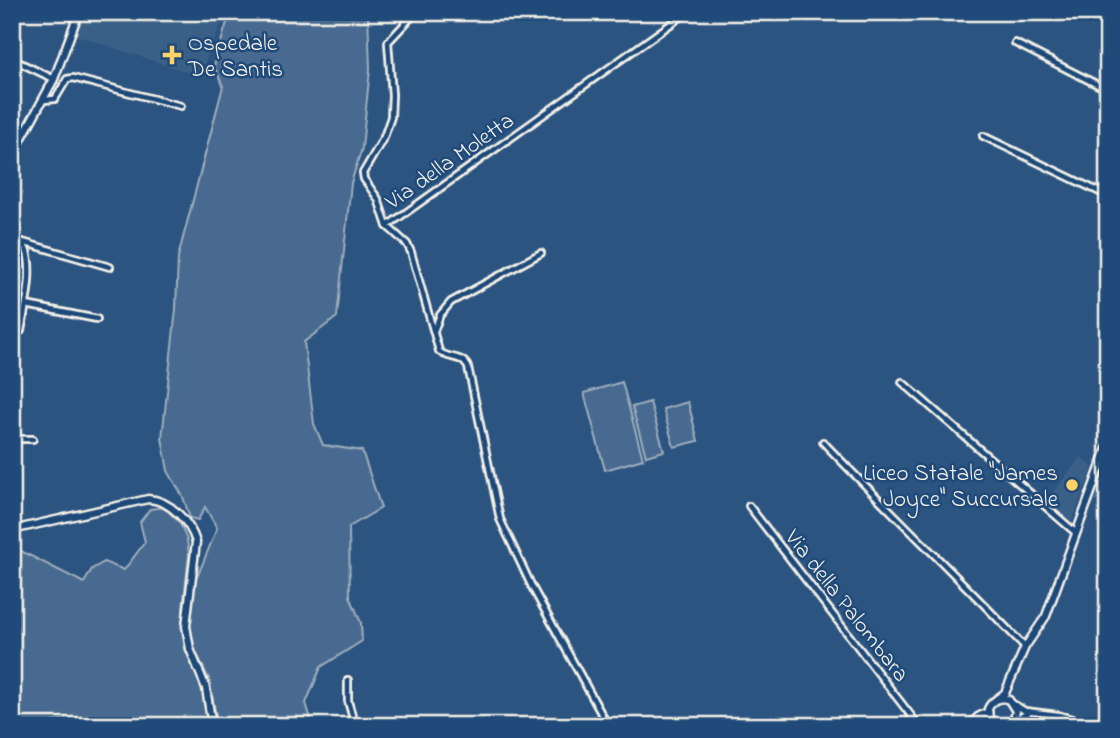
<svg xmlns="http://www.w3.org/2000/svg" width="1120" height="738" font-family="'Indie Flower',sans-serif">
<rect width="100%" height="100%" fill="#2c5481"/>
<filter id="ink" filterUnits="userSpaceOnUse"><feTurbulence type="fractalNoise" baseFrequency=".0143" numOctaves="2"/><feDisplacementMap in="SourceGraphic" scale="14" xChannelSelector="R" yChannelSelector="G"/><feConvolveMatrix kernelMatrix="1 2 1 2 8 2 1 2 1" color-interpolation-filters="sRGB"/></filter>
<g filter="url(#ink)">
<!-- built -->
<g fill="#3b6088">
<polygon points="81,12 226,12 199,76 76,35"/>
<polygon points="1081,457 1093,467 1073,518 1072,527 1044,504"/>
</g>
<!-- green -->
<g fill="#496b90" stroke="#9eaebc" stroke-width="2">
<polygon points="230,12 368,12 370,69 362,148 351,183 337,317 304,342 314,424 323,445 362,451 381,508 349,527 350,596 361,623 362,641 321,667 306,703 313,726 218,726 209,679 193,646 189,628 194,585 217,528 205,507 198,520 190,518 183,497 168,471 162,438 176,309 178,257 223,86 214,66"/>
<polygon points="622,382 643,459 605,470 584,393"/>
<polygon points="650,402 664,451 646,456 632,407"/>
<polygon points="688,402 698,441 674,447 663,409"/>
<polygon points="164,507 180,523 187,540 189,554 183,609 184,645 200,678 209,726 68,726 62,720 38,726 12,726 12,551 21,551 84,583 92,569 104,562 124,570 145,542 140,522 150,509"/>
</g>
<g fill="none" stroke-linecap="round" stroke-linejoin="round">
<!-- street casing -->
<g stroke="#f4f1e8" stroke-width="10">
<g id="street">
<polyline points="1015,43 1108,90"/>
<polyline points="12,59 54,79"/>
<polyline points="44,100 55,99 67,79 73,78 181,106"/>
<polyline points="983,136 1108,196"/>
<polyline points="387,226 378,199 364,179 363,173 384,137 391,117 392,95 388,42 416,12"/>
<polyline points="12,239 110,267"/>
<path d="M12 244 25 247C35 267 25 309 21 331"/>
<polyline points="26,305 97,319"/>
<polyline points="434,331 440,315 451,302 541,253"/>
<polyline points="902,382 1076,533"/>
<polyline points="12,439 33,439"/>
<path d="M823 442C889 511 959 578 1025 647"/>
<polyline points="749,506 919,726"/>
<polyline points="348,680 348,701 355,726"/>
<polyline points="1015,705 1025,711 1058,715 1098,726"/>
<polyline points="1013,721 1030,712"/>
<path d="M608 726 532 587 500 519 468 367C461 354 448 360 439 351L411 252 407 244 387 226 682 16"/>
</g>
</g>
<!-- secondary casing -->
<g stroke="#f4f1e8" stroke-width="11">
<g id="secondary">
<polyline points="12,156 54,79 79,12"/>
<path d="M12 530 148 499C170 500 190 522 196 542L186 626 190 649 206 688 212 726"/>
<polyline points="997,699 1005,693 1025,647 1046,616 1108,446"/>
<polyline points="970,726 978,717 988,712"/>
<path d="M997 726 989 718 988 709C992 700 1000 696 1009 700L1016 711 1014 720 1007 726"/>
</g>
</g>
<!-- street -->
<use href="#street" stroke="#1f4a7a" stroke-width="4.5"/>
<!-- secondary -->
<use href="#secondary" stroke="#1f4a7a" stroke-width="6"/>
</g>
</g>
<!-- markers -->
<g fill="#ffd166" stroke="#1f4a7a" stroke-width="2.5">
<path d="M168.5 44.5h7v7h7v7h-7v7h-7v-7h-7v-7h7z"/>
<circle cx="1072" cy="485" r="7"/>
</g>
<g text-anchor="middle" stroke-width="5" stroke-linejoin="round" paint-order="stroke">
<!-- poi labels -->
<g font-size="23" fill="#f4f1e8" stroke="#1f4a7a" text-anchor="start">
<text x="188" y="50">Ospedale<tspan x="188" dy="26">De Santis</tspan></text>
<text x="1058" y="480" text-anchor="end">Liceo Statale "James<tspan x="1058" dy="26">Joyce" Succursale</tspan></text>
</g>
<!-- street labels -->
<g font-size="23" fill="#f4f1e8" stroke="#1f4a7a">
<text transform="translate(449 160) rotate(-35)" y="8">Via della Moletta</text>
<text transform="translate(848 605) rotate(52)" y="8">Via della Palombara</text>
</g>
</g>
<!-- margin -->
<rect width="1120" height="738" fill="none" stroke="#1f4a7a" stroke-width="42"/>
<rect x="21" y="21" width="1078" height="696" fill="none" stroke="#f4f1e8" stroke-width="2.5" filter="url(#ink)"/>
</svg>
